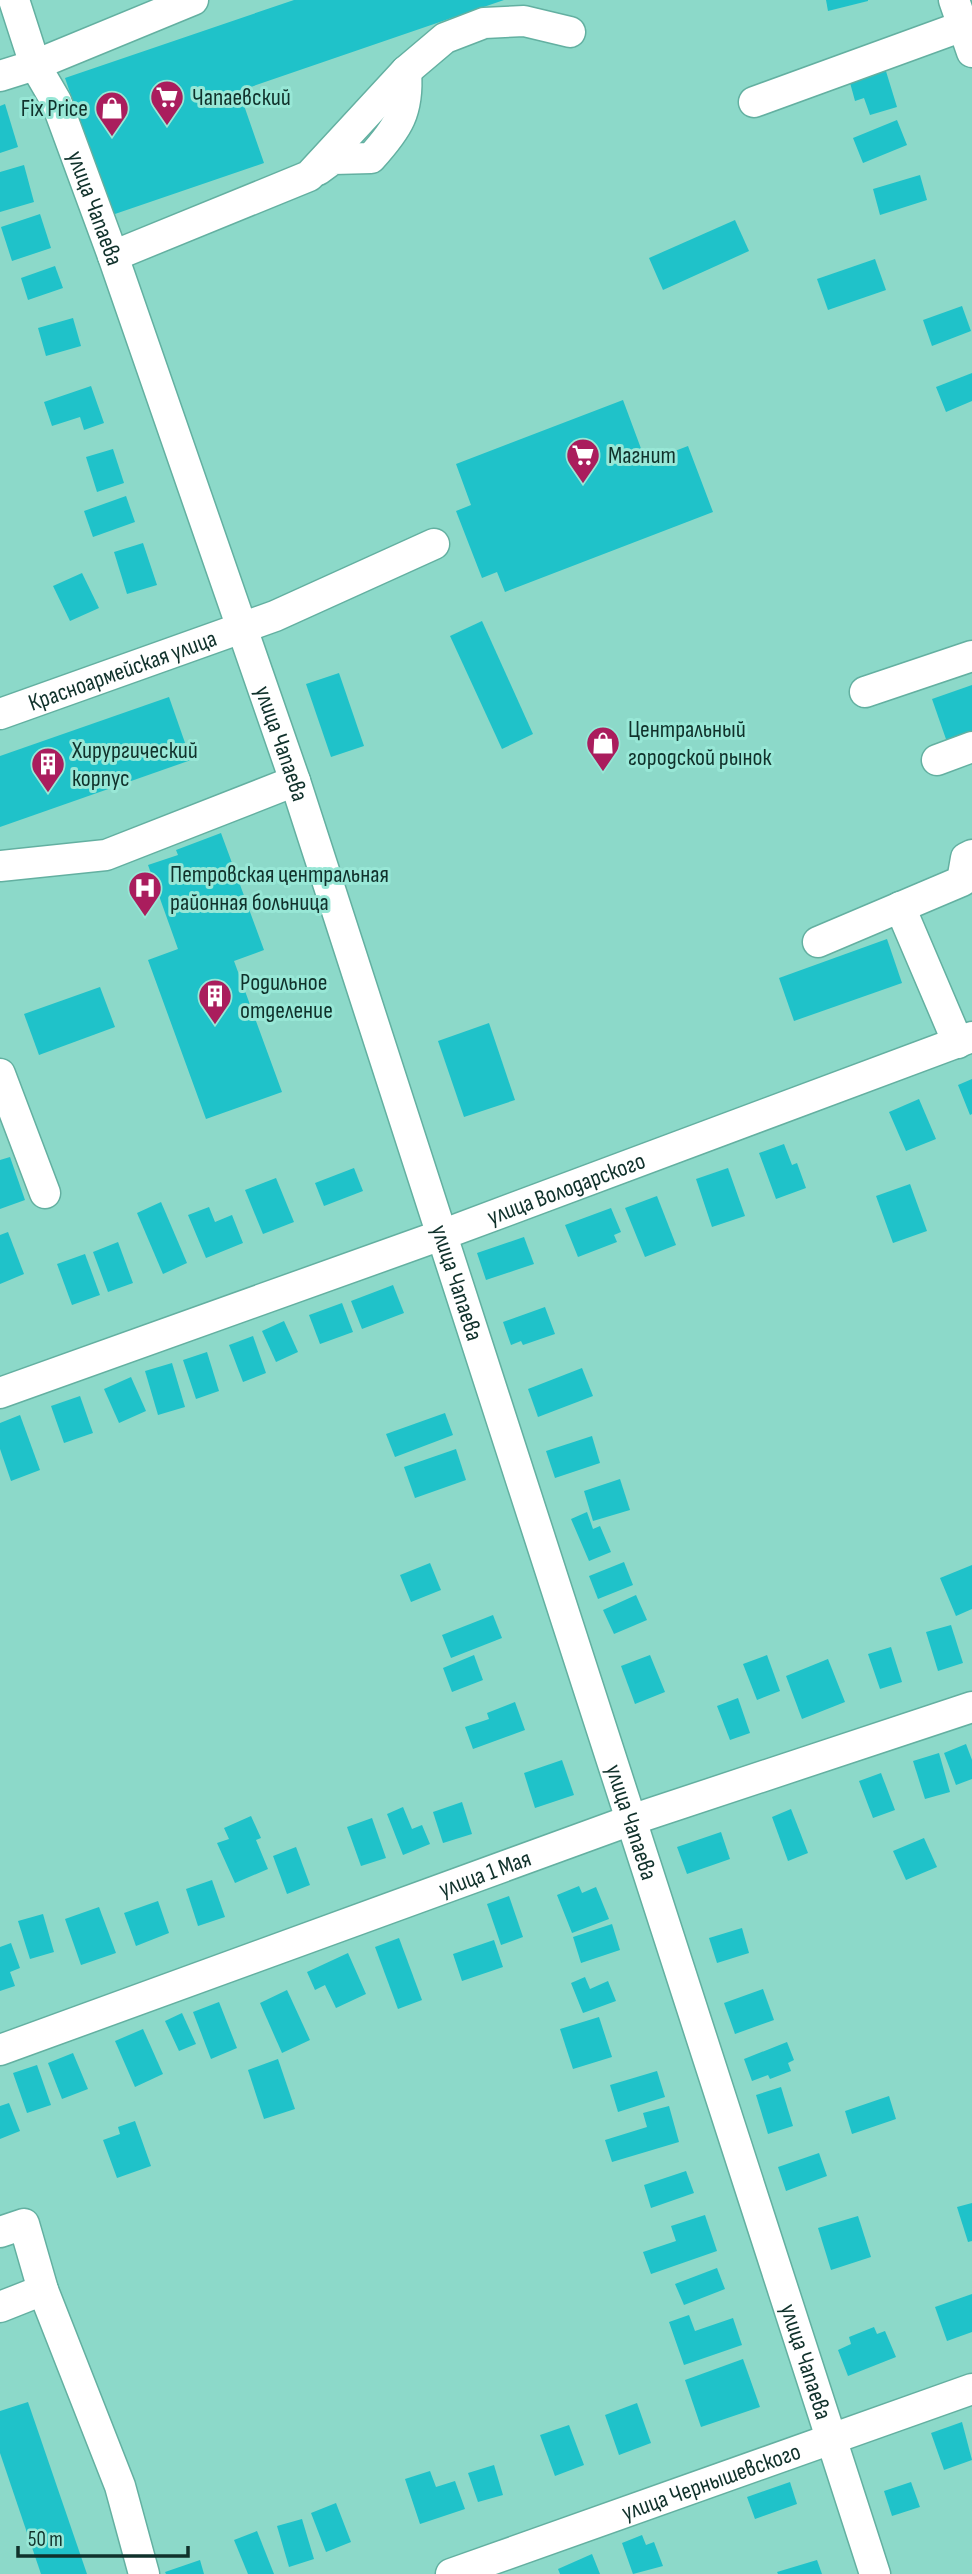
<svg xmlns="http://www.w3.org/2000/svg" width="972" height="2574" font-family="'Sofia Sans Condensed',sans-serif">
<rect width="100%" height="100%" fill="#8cd9c9"/>
<!-- building -->
<g fill="#1fc2c9">
<polygon points="294,0 504,0 239,91 264,163 112,215 65,78"/>
<polygon points="826,0 868,0 868,1 828,11"/>
<polygon points="885,68 897,107 870,115 864,98 855,101 849,79"/>
<polygon points="5,104 18,147 0,153 0,106"/>
<polygon points="897,120 907,145 863,163 853,138"/>
<polygon points="24,165 34,202 0,212 0,172"/>
<polygon points="920,175 927,200 880,215 873,189"/>
<polygon points="40,214 51,248 12,261 1,227"/>
<polygon points="735,220 749,251 663,290 649,258"/>
<polygon points="875,259 886,290 828,310 817,279"/>
<polygon points="55,266 63,288 28,300 21,278"/>
<polygon points="962,306 971,331 932,346 923,320"/>
<polygon points="73,318 81,346 46,356 38,328"/>
<polygon points="972,373 972,401 946,412 936,387"/>
<polygon points="91,386 104,423 84,430 80,417 52,426 44,402"/>
<polygon points="623,400 646,462 688,446 713,512 505,592 497,572 482,578 456,511 471,505 456,464"/>
<polygon points="113,449 124,483 97,492 86,457"/>
<polygon points="126,496 135,522 93,537 84,511"/>
<polygon points="143,543 157,585 127,594 114,552"/>
<polygon points="82,573 99,608 70,621 53,586"/>
<polygon points="482,621 533,734 502,749 450,636"/>
<polygon points="339,673 364,746 331,757 306,684"/>
<polygon points="972,685 972,733 947,742 932,699"/>
<polygon points="169,697 191,760 0,827 0,756"/>
<polygon points="221,833 264,950 234,961 282,1092 206,1119 148,960 178,949 148,865 178,855 176,850"/>
<polygon points="887,939 902,983 794,1021 779,978"/>
<polygon points="100,987 115,1027 39,1055 24,1014"/>
<polygon points="489,1023 515,1100 464,1117 438,1041"/>
<polygon points="972,1079 972,1114 970,1115 958,1085"/>
<polygon points="919,1099 936,1139 906,1151 889,1112"/>
<polygon points="784,1144 792,1165 797,1163 806,1188 776,1199 759,1153"/>
<polygon points="10,1157 25,1200 0,1209 0,1160"/>
<polygon points="354,1168 363,1191 324,1206 315,1183"/>
<polygon points="728,1168 745,1216 712,1227 696,1179"/>
<polygon points="276,1178 294,1222 263,1234 245,1190"/>
<polygon points="910,1184 927,1231 893,1243 876,1196"/>
<polygon points="657,1196 676,1245 645,1257 625,1208"/>
<polygon points="161,1202 187,1263 163,1274 137,1213"/>
<polygon points="209,1207 215,1222 232,1215 243,1243 206,1258 188,1215"/>
<polygon points="611,1208 621,1232 614,1235 617,1242 578,1257 565,1225"/>
<polygon points="8,1232 24,1274 0,1284 0,1235"/>
<polygon points="524,1237 534,1264 486,1280 477,1253"/>
<polygon points="118,1242 133,1283 108,1292 93,1252"/>
<polygon points="85,1254 100,1295 72,1305 57,1264"/>
<polygon points="393,1285 404,1313 362,1329 351,1301"/>
<polygon points="342,1303 353,1332 320,1344 309,1315"/>
<polygon points="545,1307 555,1334 523,1345 521,1341 511,1345 503,1322"/>
<polygon points="284,1321 298,1352 276,1362 262,1331"/>
<polygon points="253,1336 266,1373 243,1382 229,1345"/>
<polygon points="207,1352 219,1391 196,1399 183,1360"/>
<polygon points="172,1363 185,1407 158,1415 145,1371"/>
<polygon points="582,1368 593,1396 538,1417 528,1389"/>
<polygon points="131,1377 146,1411 119,1423 104,1389"/>
<polygon points="80,1396 93,1433 64,1443 51,1406"/>
<polygon points="445,1413 453,1435 395,1457 386,1434"/>
<polygon points="20,1415 40,1470 11,1481 0,1449 0,1423"/>
<polygon points="592,1436 600,1463 555,1478 546,1451"/>
<polygon points="456,1449 466,1480 415,1498 404,1467"/>
<polygon points="620,1479 630,1510 593,1521 584,1491"/>
<polygon points="587,1512 593,1529 600,1526 611,1552 589,1561 571,1519"/>
<polygon points="624,1562 633,1585 598,1599 589,1576"/>
<polygon points="430,1563 441,1590 411,1602 400,1575"/>
<polygon points="972,1565 972,1609 956,1616 940,1578"/>
<polygon points="636,1595 647,1620 614,1634 603,1610"/>
<polygon points="493,1615 502,1638 451,1658 442,1635"/>
<polygon points="951,1625 963,1663 938,1671 926,1632"/>
<polygon points="891,1647 902,1682 880,1689 868,1654"/>
<polygon points="474,1655 483,1680 452,1692 443,1668"/>
<polygon points="650,1655 665,1692 635,1704 621,1666"/>
<polygon points="767,1655 780,1691 757,1700 743,1664"/>
<polygon points="828,1659 845,1702 802,1719 786,1676"/>
<polygon points="738,1698 750,1733 730,1740 717,1706"/>
<polygon points="515,1702 525,1730 473,1749 465,1727 489,1719 487,1713"/>
<polygon points="966,1744 972,1760 972,1779 956,1785 944,1753"/>
<polygon points="939,1753 950,1792 925,1799 913,1761"/>
<polygon points="562,1760 574,1795 535,1808 524,1773"/>
<polygon points="881,1773 895,1810 873,1818 859,1781"/>
<polygon points="462,1802 472,1834 443,1843 433,1812"/>
<polygon points="403,1807 412,1829 422,1825 430,1844 403,1855 387,1814"/>
<polygon points="791,1809 808,1853 788,1861 772,1817"/>
<polygon points="251,1816 261,1838 256,1840 268,1869 235,1883 217,1843 229,1839 224,1828"/>
<polygon points="372,1818 386,1858 361,1866 347,1827"/>
<polygon points="721,1832 730,1859 687,1874 677,1847"/>
<polygon points="924,1838 937,1867 906,1880 893,1851"/>
<polygon points="296,1847 310,1885 287,1894 273,1856"/>
<polygon points="212,1880 225,1917 198,1926 186,1889"/>
<polygon points="579,1886 582,1893 596,1887 609,1919 572,1933 557,1895"/>
<polygon points="509,1896 523,1937 501,1945 487,1904"/>
<polygon points="158,1901 169,1933 136,1946 124,1913"/>
<polygon points="99,1907 116,1953 81,1965 65,1919"/>
<polygon points="43,1914 54,1952 30,1959 18,1921"/>
<polygon points="612,1924 620,1950 581,1963 573,1937"/>
<polygon points="742,1928 749,1953 717,1963 709,1938"/>
<polygon points="399,1938 422,2000 398,2009 375,1947"/>
<polygon points="494,1940 503,1967 462,1981 453,1954"/>
<polygon points="11,1943 20,1968 10,1972 15,1986 0,1991 0,1947"/>
<polygon points="348,1953 366,1994 336,2008 325,1985 315,1990 307,1972"/>
<polygon points="585,1977 590,1989 608,1981 616,2001 583,2013 571,1983"/>
<polygon points="763,1989 774,2020 735,2034 724,2003"/>
<polygon points="287,1990 310,2040 282,2053 260,2003"/>
<polygon points="219,2002 237,2048 211,2059 193,2012"/>
<polygon points="182,2013 196,2044 179,2051 165,2021"/>
<polygon points="599,2017 612,2057 573,2069 560,2029"/>
<polygon points="143,2029 163,2074 135,2087 115,2041"/>
<polygon points="787,2042 794,2060 788,2063 791,2071 770,2079 768,2075 752,2081 744,2059"/>
<polygon points="73,2053 88,2089 62,2099 48,2063"/>
<polygon points="278,2059 295,2109 264,2119 248,2070"/>
<polygon points="37,2065 51,2105 27,2113 13,2073"/>
<polygon points="657,2071 665,2097 618,2112 610,2085"/>
<polygon points="781,2087 793,2126 768,2134 756,2095"/>
<polygon points="889,2096 896,2119 852,2134 845,2111"/>
<polygon points="9,2103 20,2131 0,2139 0,2106"/>
<polygon points="669,2106 679,2142 612,2162 605,2140 647,2127 643,2113"/>
<polygon points="135,2121 151,2166 117,2178 103,2140 120,2134 118,2127"/>
<polygon points="819,2153 827,2176 786,2191 778,2167"/>
<polygon points="686,2171 694,2193 651,2208 644,2185"/>
<polygon points="972,2203 972,2241 968,2242 957,2207"/>
<polygon points="705,2215 717,2251 651,2274 643,2252 676,2241 671,2226"/>
<polygon points="858,2216 871,2257 831,2270 818,2228"/>
<polygon points="717,2268 725,2289 684,2305 675,2284"/>
<polygon points="972,2294 972,2332 947,2341 935,2307"/>
<polygon points="689,2315 695,2331 733,2318 742,2345 684,2365 669,2322"/>
<polygon points="874,2327 877,2334 885,2331 896,2357 848,2376 838,2350 851,2344 849,2337"/>
<polygon points="743,2359 760,2407 701,2427 685,2380"/>
<polygon points="28,2402 87,2574 41,2574 0,2453 0,2411"/>
<polygon points="637,2403 651,2443 619,2455 605,2415"/>
<polygon points="962,2422 972,2460 944,2470 931,2433"/>
<polygon points="569,2425 584,2465 555,2476 540,2435"/>
<polygon points="494,2465 503,2495 478,2502 468,2473"/>
<polygon points="430,2471 436,2487 455,2481 465,2509 420,2524 405,2479"/>
<polygon points="790,2482 797,2504 755,2519 747,2497"/>
<polygon points="911,2482 920,2507 892,2516 884,2491"/>
<polygon points="336,2503 351,2542 326,2552 311,2513"/>
<polygon points="302,2519 314,2559 289,2567 277,2526"/>
<polygon points="257,2531 274,2574 248,2574 234,2540"/>
<polygon points="642,2535 646,2545 654,2542 663,2566 633,2574 622,2543"/>
<polygon points="592,2554 600,2574 560,2574 558,2569"/>
<polygon points="200,2560 204,2574 166,2574 165,2572"/>
<polygon points="817,2560 822,2574 778,2574 777,2572"/>
</g>
<g fill="none" stroke-linecap="round" stroke-linejoin="round">
<!-- minor casing -->
<g stroke="#63b0a1" stroke-width="33">
<g id="minor">
<path id="s1" d="M14 0 35 65 56 101 113 256 295 781 875 2574"/>
<polyline points="954,0 972,52"/>
<polyline points="0,76 35,65 193,0"/>
<polyline points="754,102 963,26"/>
<path d="M318 170 333 159 371 158C398 128 409 112 406 71"/>
<polyline points="113,256 309,176 406,71 445,38 484,23 524,21 570,32"/>
<polyline points="865,692 972,656"/>
<path id="s2" d="M0 714 275 616 434 544"/>
<polyline points="937,760 972,747"/>
<polyline points="0,866 106,855 295,781"/>
<polyline points="900,907 958,1043"/>
<polyline points="818,942 962,881 966,858 972,855"/>
<polyline points="0,1074 45,1193"/>
<path id="s3" d="M0 1393 444 1234 972 1037"/>
<path id="s4" d="M0 2050 634 1819 972 1707"/>
<polyline points="0,2232 24,2224 43,2290 120,2486 144,2574"/>
<polyline points="0,2307 43,2290"/>
<path id="s5" d="M451 2574 972 2389"/>
</g>
</g>
<!-- minor -->
<use href="#minor" stroke="#fff" stroke-width="30"/>
</g>
<!-- icons -->
<defs>
<g id="supermarket-pin" transform="scale(1.75)"><path d="M0 17L-7.5 6A9.5 9.5 0 1 1 7.5 6Z" fill="#aa1d5d" stroke="#98e7d6"/><path d="M-6-5.5h2.5l.6 2H6L4.5 2H-2.5L-4.4-4H-6ZM-1.5 3.2a1.3 1.3 0 1 0 .1 0ZM3 3.2a1.3 1.3 0 1 0 .1 0Z" fill="#fff"/></g>
<g id="shop-pin" transform="scale(1.75)"><path d="M0 17L-7.5 6A9.5 9.5 0 1 1 7.5 6Z" fill="#aa1d5d" stroke="#98e7d6"/><path d="M-5-2.5h2.3a2.7 3.5 0 0 1 5.4 0H5L5.5 6h-11ZM-1.5-2.5h3a1.5 2.3 0 0 0-3 0Z" fill="#fff"/></g>
<g id="building-pin" transform="scale(1.75)"><path d="M0 17L-7.5 6A9.5 9.5 0 1 1 7.5 6Z" fill="#aa1d5d" stroke="#98e7d6"/><path d="M-4-6H4V6H1V3H-1V6H-4ZM-2.5-4.3h1.7v1.8h-1.7ZM.8-4.3h1.7v1.8H.8ZM-2.5-1h1.7V.8h-1.7ZM.8-1h1.7V.8H.8Z" fill="#fff"/></g>
<g id="hospital-pin" transform="scale(1.75)"><path d="M0 17L-7.5 6A9.5 9.5 0 1 1 7.5 6Z" fill="#aa1d5d" stroke="#98e7d6"/><path d="M-5-5h3v3.5h4V-5h3V5h-3V1.5h-4V5h-3Z" fill="#fff"/></g>
</defs>
<g fill-rule="evenodd">
<use href="#supermarket-pin" x="167" y="97"/>
<use href="#shop-pin" x="112" y="108"/>
<use href="#supermarket-pin" x="583" y="455"/>
<use href="#shop-pin" x="603" y="743"/>
<use href="#building-pin" x="48" y="764"/>
<use href="#hospital-pin" x="145" y="888"/>
<use href="#building-pin" x="215" y="996"/>
</g>
<g text-anchor="middle" stroke-width="6" stroke-linejoin="round" paint-order="stroke">
<!-- poi labels -->
<g font-size="24" fill="#10312b" stroke="#98e7d6" text-anchor="start">
<text x="192" y="105">Чапаевский</text>
<text x="88" y="116" text-anchor="end">Fix Price</text>
<text x="608" y="463">Магнит</text>
<text x="628" y="737">Центральный<tspan x="628" dy="28">городской рынок</tspan></text>
<text x="72" y="758">Хирургический<tspan x="72" dy="28">корпус</tspan></text>
<text x="170" y="882">Петровская центральная<tspan x="170" dy="28">районная больница</tspan></text>
<text x="240" y="990">Родильное<tspan x="240" dy="28">отделение</tspan></text>
</g>
<!-- street labels -->
<g font-size="24" fill="#10312b" stroke="#98e7d6">
<text dy="8" stroke="none"><textPath href="#s1" startOffset="224">улица Чапаева</textPath></text>
<text dy="8" stroke="none"><textPath href="#s2" startOffset="130">Красноармейская улица</textPath></text>
<text dy="8" stroke="none"><textPath href="#s1" startOffset="791">улица Чапаева</textPath></text>
<text dy="8" stroke="none"><textPath href="#s3" startOffset="602">улица Володарского</textPath></text>
<text dy="8" stroke="none"><textPath href="#s1" startOffset="1358">улица Чапаева</textPath></text>
<text dy="8" stroke="none"><textPath href="#s1" startOffset="1925">улица Чапаева</textPath></text>
<text dy="8" stroke="none"><textPath href="#s4" startOffset="516">улица 1 Мая</textPath></text>
<text dy="8" stroke="none"><textPath href="#s1" startOffset="2492">улица Чапаева</textPath></text>
<text dy="8" stroke="none"><textPath href="#s5" startOffset="276">улица Чернышевского</textPath></text>
</g>
</g>
<!-- scale -->
<path d="M18 2546v10h170v-10" fill="none" stroke="#10312b" stroke-width="3.5"/>
<text x="28" y="2546" font-size="21" fill="#10312b" stroke="#98e7d6" stroke-width="5" paint-order="stroke">50 m</text>
</svg>
